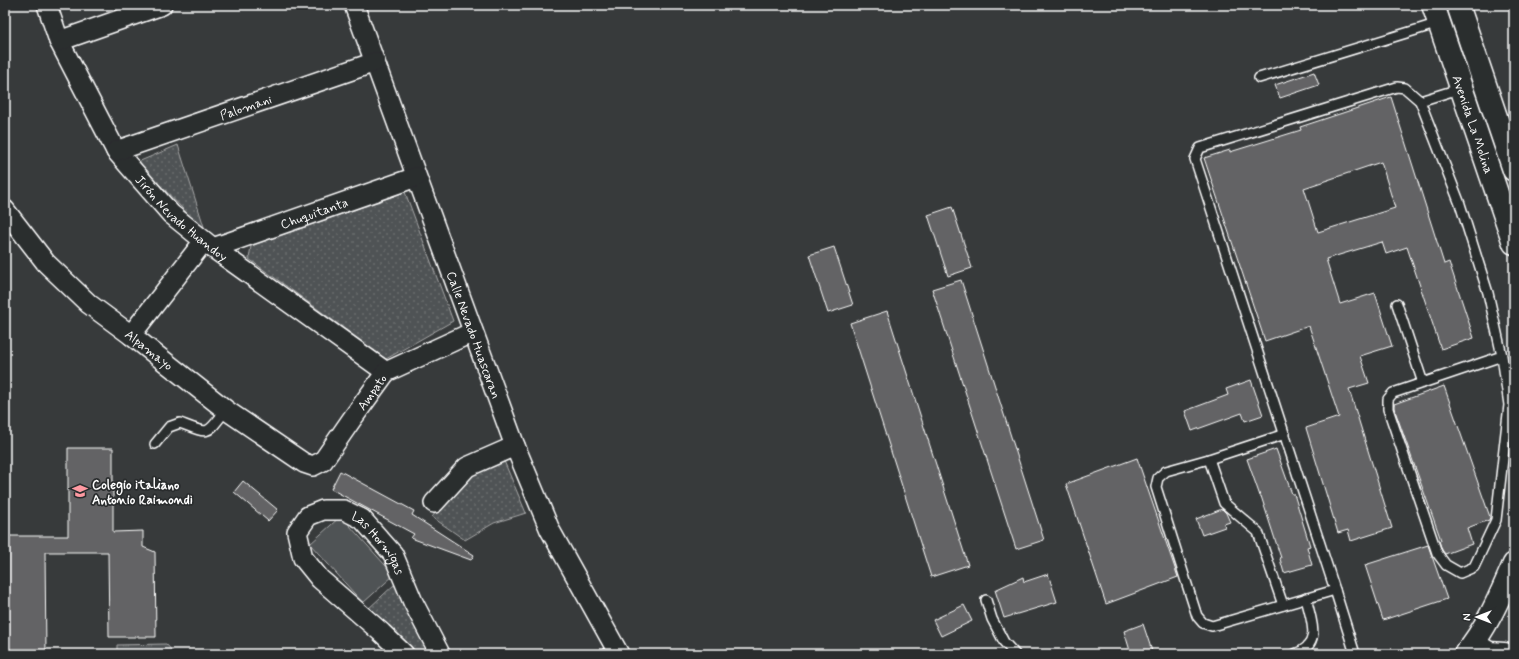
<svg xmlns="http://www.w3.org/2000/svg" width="1519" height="659" font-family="Mynerve,sans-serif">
<defs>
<pattern id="grass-tufts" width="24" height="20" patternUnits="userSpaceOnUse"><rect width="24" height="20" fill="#505354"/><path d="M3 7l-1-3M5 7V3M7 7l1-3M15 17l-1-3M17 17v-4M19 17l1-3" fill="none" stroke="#6a6d6e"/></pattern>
<pattern id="park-dots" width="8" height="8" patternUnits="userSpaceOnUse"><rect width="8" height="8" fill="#505354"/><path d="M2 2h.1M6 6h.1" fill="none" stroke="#6a6d6e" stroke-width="1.8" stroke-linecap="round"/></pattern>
</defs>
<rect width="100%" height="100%" fill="#373a3b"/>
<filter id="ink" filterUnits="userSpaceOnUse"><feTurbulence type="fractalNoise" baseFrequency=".025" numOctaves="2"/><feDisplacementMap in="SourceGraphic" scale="8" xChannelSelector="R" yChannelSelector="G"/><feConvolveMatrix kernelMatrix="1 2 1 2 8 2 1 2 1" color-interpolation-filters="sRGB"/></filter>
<g filter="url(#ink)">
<!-- grass -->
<polygon fill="url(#grass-tufts)" stroke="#a8a9aa" points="166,644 175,654 117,654 117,645"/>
<!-- park -->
<g fill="url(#park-dots)" stroke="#a8a9aa">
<polygon points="178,145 206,233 138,162"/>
<polygon points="405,192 453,321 386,359 249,259 251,246"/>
<polygon points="504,461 526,513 494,523 465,540 432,517 459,484 489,465"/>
<polygon points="396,583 434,654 419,654 367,610"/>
</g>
<!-- pitch -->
<polygon fill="#505354" stroke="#a8a9aa" points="341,516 394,575 363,603 310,544"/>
<!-- building -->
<g fill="#636465" stroke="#fff" fill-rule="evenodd">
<polygon points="1314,72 1319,85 1280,98 1275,85"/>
<path d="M1391 97 1444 264 1449 262 1474 338 1441 349 1407 247 1386 254 1382 242 1326 259 1340 304 1375 293 1392 346 1360 356 1369 383 1349 389 1392 528 1351 541 1348 530 1338 533 1306 428 1339 417 1309 326 1265 341 1204 158 1230 150V152L1301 130 1300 127ZM1381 162 1395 208 1318 232 1304 188Z"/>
<polygon points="952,207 972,268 948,276 928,215"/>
<polygon points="834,247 853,305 828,313 809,255"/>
<polygon points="961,280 1044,540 1016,549 932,289"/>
<polygon points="887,311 968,565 931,577 850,323"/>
<polygon points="1251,380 1263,415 1245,421 1242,413 1192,431 1185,411 1228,395 1226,389"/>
<polygon points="1444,386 1490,517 1489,520 1467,528 1472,544 1445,554 1442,550 1439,541 1441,540 1394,408 1394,404"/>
<polygon points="68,448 113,448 113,532 143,531 143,547 155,552 156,637 109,637 108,552 45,552 46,654 5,654 5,536 68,536"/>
<polygon points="1276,449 1292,494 1294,494 1310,546 1307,547 1312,565 1284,573 1280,559 1281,558 1261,496 1260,496 1247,459"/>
<polygon points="1137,458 1178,577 1106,604 1066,484"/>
<polygon points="340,471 414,511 412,515 474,555 471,560 411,538 414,534 331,489"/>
<polygon points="243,481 278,510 268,521 234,492"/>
<polygon points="1222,509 1226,513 1230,522 1224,524 1225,527 1202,535 1196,519"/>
<polygon points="1428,545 1447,599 1383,620 1365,565"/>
<polygon points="1048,574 1057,602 1004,618 995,590 1023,577 1024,582"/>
<polygon points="964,605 972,621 941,636 933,620"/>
<polygon points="1143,624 1153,654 1131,654 1124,631"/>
</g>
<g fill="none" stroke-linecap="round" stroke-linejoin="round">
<!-- lane casing -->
<g stroke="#fff" stroke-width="12">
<g id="lane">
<polyline points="1259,78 1439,23"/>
<polyline points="1462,88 1420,101 1460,204 1488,293 1502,356 1509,405 1496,520 1474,567 1460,573 1446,565 1437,553 1388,409 1388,399 1393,393 1502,356"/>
<polyline points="1397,304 1423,383"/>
<polyline points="1285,434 1209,459 1166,471 1158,478 1156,487 1197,616 1203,623 1212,626 1335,590 1195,159 1200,148 1397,87 1405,88 1420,101"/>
<path d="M155 444 169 427 180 423C211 435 206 435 226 410"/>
<polyline points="1209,459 1224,503 1258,532 1283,605"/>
<polyline points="1335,590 1355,654"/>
<polyline points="986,600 992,619 1004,642 1015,654"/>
<path d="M1295 654C1323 644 1311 621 1306 598"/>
</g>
</g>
<!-- street casing -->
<g stroke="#fff" stroke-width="22">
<g id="street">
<path id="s1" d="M47 5 59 41 116 151 171 214 213 248 386 372"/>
<path id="s2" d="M354 5 515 446 550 530 619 654"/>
<polyline points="59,41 162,5"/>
<path id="s3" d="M116 151 375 62"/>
<path id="s4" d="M5 210 46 263 89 304 131 335 226 410 304 463 313 466 323 461 352 419 386 372 473 332"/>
<path id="s5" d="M213 248 416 177"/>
<polyline points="131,335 204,241"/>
<polyline points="434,503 467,467 515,446"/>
<path id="s6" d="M404 654 382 633 320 579 303 558 297 532 308 516 323 510H344L362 519 393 554 413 602 440 654"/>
</g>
</g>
<!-- secondary casing -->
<g stroke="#fff" stroke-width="25">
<g id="secondary">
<path id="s7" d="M1433 5 1514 243"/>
<polyline points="1458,5 1514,170"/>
<polyline points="1474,644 1489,653 1504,654"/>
<path d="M1465 654C1487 628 1501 594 1514 564"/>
</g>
</g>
<!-- lane -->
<use href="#lane" stroke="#2a2d2e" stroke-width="9"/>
<!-- street -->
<use href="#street" stroke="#2a2d2e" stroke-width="19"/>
<!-- secondary -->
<use href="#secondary" stroke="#2a2d2e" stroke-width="22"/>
</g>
</g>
<!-- icons -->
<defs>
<g id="school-bare" transform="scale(1.2)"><path d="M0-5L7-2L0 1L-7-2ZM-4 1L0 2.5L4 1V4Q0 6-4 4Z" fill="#ff9aa2" stroke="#2a2d2e" stroke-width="2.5" paint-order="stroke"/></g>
</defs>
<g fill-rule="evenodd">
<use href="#school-bare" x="80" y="491"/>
</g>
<g text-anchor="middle" stroke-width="3.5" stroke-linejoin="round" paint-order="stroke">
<!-- street labels -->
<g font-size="13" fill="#fff" stroke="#2a2d2e">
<text dy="5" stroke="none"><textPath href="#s3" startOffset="137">Palomani</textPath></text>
<text dy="5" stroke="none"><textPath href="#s7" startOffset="126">Avenida La Molina</textPath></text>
<text dy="5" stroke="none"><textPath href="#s5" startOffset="107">Chuquitanta</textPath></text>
<text dy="5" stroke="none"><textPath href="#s1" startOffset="256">Jirón Nevado Huandoy</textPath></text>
<text dy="5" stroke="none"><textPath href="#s2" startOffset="351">Calle Nevado Huascaran</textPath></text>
<text dy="5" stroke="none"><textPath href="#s4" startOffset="202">Alpamayo</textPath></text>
<text dy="5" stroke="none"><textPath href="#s4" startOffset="499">Ampato</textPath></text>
<text dy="5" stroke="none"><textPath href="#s6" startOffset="272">Las Hormigas</textPath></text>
</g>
<!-- poi labels -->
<g font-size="13" font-weight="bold" fill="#fff" stroke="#2a2d2e" text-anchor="start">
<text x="92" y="489">Colegio italiano<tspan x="92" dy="15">Antonio Raimondi</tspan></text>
</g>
</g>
<!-- margin -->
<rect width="1519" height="659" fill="none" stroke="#2a2d2e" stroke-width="20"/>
<rect x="10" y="10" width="1499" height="639" fill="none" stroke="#fff" stroke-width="1.5" filter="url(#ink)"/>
<!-- north arrow -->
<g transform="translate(1477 617) rotate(270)" stroke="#2a2d2e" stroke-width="3" paint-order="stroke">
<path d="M0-3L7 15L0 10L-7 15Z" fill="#ffffff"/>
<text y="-6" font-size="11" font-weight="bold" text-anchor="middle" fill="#ffffff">N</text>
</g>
</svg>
